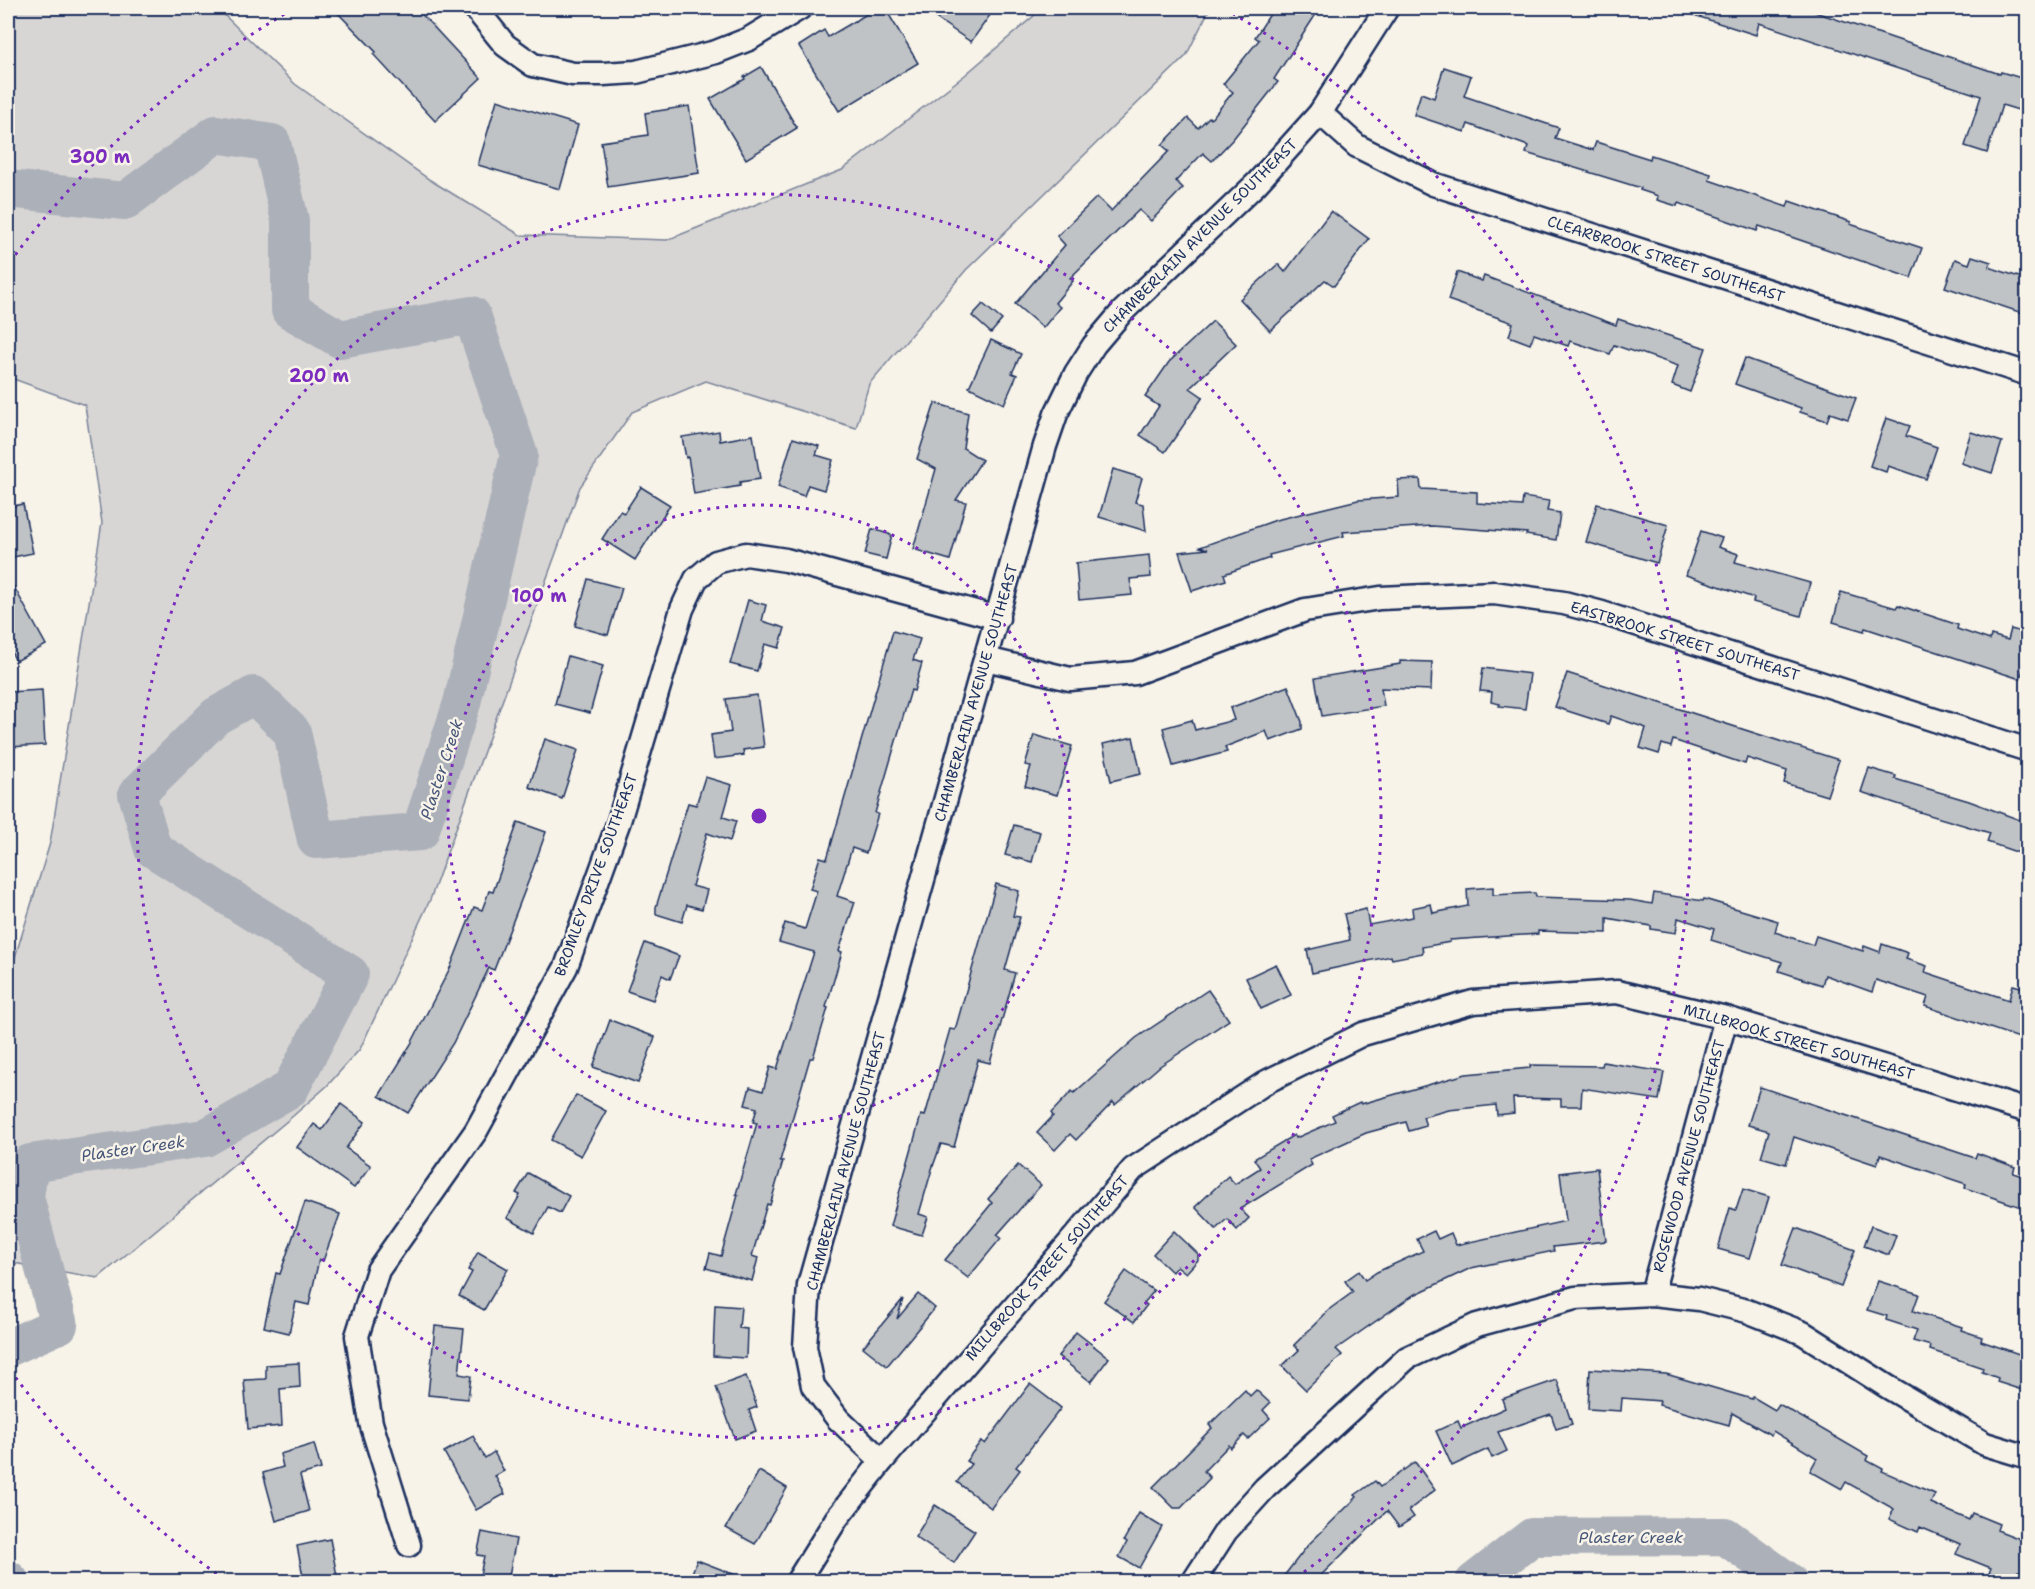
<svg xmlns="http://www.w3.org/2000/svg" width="2035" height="1589" font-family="'Shantell Sans',sans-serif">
<rect width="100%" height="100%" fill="#f7f3e8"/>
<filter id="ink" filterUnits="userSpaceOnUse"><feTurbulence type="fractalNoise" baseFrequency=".0167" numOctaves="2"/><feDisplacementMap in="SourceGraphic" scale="12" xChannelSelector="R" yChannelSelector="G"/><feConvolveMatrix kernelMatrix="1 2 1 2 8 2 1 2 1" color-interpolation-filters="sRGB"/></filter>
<g filter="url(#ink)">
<!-- green -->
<polygon fill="#d7d6d4" stroke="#798299" stroke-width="1.5" points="8,8 217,8 295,84 430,180 520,235 667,240 842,170 965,75 1043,8 1210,8 1186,56 966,270 869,384 856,428 706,381 632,412 580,487 430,900 360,1049 327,1086 293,1116 98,1278 8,1262 8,980 50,843 102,523 85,405 8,377"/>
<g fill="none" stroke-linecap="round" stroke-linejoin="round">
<!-- river -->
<g stroke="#acb0b9" stroke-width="38">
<polyline points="8,189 125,201 216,134 272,143 290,220 290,310 340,339 472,315 519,455 462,703 420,832 316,840 292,732 254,695 216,716 137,794 153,849 350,974 290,1089 205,1138 30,1163 25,1197 59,1325 8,1348"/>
<polyline points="8,1579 11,1582"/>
<polyline points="1474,1582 1532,1537 1725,1536 1789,1582"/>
</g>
</g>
<!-- building -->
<g fill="#c0c3c5" stroke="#1b2f5e" stroke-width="1.5">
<polygon points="333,8 416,8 481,78 435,121 373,54 376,52"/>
<polygon points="877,8 885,8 918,63 839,111 799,46 824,30 828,37"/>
<polygon points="921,8 995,8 971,42"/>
<polygon points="1274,8 1320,8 1274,79 1278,82 1233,139 1212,161 1203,153 1176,181 1183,188 1151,221 1139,210 1070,278 1073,281 1055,303 1060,307 1043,328 1015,304 1065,245 1057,236 1097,197 1111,211 1169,151 1162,145 1188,118 1198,128 1209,117 1211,119 1233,92 1223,84 1259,40 1255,37"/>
<polygon points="1681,8 1803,8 2000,74 2001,72 2028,80 2028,113 2002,105 1987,153 1965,146 1981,96 1759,23 1756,35 1681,11"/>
<polygon points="761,67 797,128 746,159 710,99 745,79 744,77"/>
<polygon points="1444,67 1471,76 1464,96 1559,128 1555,138 1593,150 1596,142 1650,159 1651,155 1711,174 1709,180 1787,207 1789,201 1851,222 1850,224 1922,248 1911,278 1759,226 1757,231 1678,203 1677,206 1657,200 1658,196 1640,190 1641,188 1526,153 1528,146 1468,124 1465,132 1414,115 1421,93 1434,98"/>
<polygon points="497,100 578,125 560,189 478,165"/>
<polygon points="689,106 699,173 608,187 601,142 648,135 645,113"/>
<polygon points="1331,211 1369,239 1334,286 1325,280 1270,331 1240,299 1278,264 1285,272"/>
<polygon points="1972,256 1991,262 1989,267 2028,280 2028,315 1945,287 1955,259 1969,264"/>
<polygon points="1457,272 1482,281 1484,276 1616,325 1618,319 1706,348 1690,392 1672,385 1678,366 1638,352 1637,353 1614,345 1610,354 1570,341 1568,346 1534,334 1530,344 1509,336 1513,323 1448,300"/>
<polygon points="983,304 1002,320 991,333 972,316"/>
<polygon points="1213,321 1236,344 1190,388 1203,397 1165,452 1140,435 1159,406 1145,397 1169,362"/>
<polygon points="991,340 1021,354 1012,373 1017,375 1004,404 969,387"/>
<polygon points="1745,358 1856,398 1848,419 1830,413 1827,421 1800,412 1801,408 1735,384"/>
<polygon points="935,403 968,413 963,448 982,460 956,500 966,502 950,560 913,549 936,469 917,459"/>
<polygon points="1886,418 1910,426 1906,436 1937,447 1926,479 1888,466 1886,472 1870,466"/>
<polygon points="719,431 720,441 753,435 760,479 740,482 740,486 694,494 688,457 686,458 682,437"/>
<polygon points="1971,432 2002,442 1992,473 1961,463"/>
<polygon points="793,438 819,446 816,455 833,460 824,490 808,485 804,496 778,487"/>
<polygon points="1113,469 1142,478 1135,502 1143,504 1146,531 1099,517"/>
<polygon points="1420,479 1421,489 1477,492 1477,503 1522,506 1523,497 1549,501 1547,511 1560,513 1556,540 1526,535 1527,533 1432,526 1343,532 1344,536 1269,555 1270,558 1224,574 1226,580 1192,591 1179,552 1208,549 1200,547 1276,520 1358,500 1399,497 1398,480"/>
<polygon points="641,487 670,505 635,560 602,539 620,511 624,513"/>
<polygon points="23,504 33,553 8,558 8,507"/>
<polygon points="1597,504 1668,525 1657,563 1586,542"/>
<polygon points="872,529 892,535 886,559 865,554"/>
<polygon points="1701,531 1722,538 1718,547 1738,554 1735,562 1810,583 1801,616 1753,602 1754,598 1686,575"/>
<polygon points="1149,555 1151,577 1130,579 1132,595 1079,600 1076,563"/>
<polygon points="8,576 46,645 16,661 8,646"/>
<polygon points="588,579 622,588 608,635 575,626"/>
<polygon points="1841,592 1896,608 1898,605 1958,625 1957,629 1990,640 1991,635 2008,640 2011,629 2028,634 2028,655 2020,679 1865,628 1864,631 1833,622"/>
<polygon points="748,600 766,605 762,621 785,628 779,648 765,644 757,671 730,664"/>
<polygon points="893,631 920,639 913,660 922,663 914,691 911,690 875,813 878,814 866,853 852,848 837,896 855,902 839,951 842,952 826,1007 828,1008 813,1058 810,1058 780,1161 783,1161 770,1205 767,1204 752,1256 758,1258 752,1281 706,1268 710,1253 721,1256 738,1195 736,1194 757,1123 753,1122 757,1108 745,1105 750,1087 763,1091 770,1067 777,1069 814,952 779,942 785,923 805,929 817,891 810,889 820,857 827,859"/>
<polygon points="568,656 603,666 590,713 555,704"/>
<polygon points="1400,661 1432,662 1431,690 1381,688 1384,706 1322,716 1315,678 1400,664"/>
<polygon points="1483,668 1530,674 1525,709 1499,706 1500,704 1491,702 1492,692 1480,691"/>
<polygon points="1567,673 1839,760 1827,796 1784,783 1787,771 1747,758 1745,764 1673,740 1671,747 1662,744 1659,754 1640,748 1646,728 1611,716 1608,724 1555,707"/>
<polygon points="1288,686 1302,722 1302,729 1270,741 1266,731 1225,747 1227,752 1173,766 1163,728 1192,720 1195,730 1234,720 1230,708"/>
<polygon points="42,690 45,745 8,747 8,720 10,720 8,692"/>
<polygon points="757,695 764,747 743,750 744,755 714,759 711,735 731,732 726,699"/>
<polygon points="1034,735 1072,746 1057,795 1025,786 1031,766 1025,765"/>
<polygon points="1133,737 1141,774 1111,781 1103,744"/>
<polygon points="545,739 578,750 562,799 529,787"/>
<polygon points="1869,768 1896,776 1895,779 1969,801 2028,823 2028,856 1987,842 1990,833 1916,811 1916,810 1861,792"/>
<polygon points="705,777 732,785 723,817 736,821 730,841 707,833 692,886 707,890 702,909 687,905 682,922 656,914 656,907 688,803 696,805"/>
<polygon points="518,822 546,832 530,877 494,970 489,968 453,1043 408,1113 379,1096 411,1044 451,966 474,907 482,910 489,891 493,892"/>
<polygon points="1014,825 1040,832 1032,862 1005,855"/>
<polygon points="996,884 1019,891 1013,916 1020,917 1005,970 1015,973 990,1063 978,1060 954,1147 941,1144 932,1169 919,1214 928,1217 922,1235 890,1226 921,1115 925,1116 950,1029 955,1030"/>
<polygon points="1493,887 1493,895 1535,893 1536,897 1630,900 1652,904 1654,893 1703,901 1704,899 1778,921 1775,932 1813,945 1816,936 1863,951 1864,946 1880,952 1882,944 1908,953 1906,959 1927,966 1925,972 2009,1000 2013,985 2028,989 2028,1041 1925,1006 1928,997 1876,980 1872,992 1825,975 1822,985 1779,971 1782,962 1711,940 1714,929 1678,918 1676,933 1651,929 1651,926 1607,918 1607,933 1538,931 1538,934 1450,940 1450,942 1422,947 1423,953 1392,959 1391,956 1312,973 1307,950 1350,940 1344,914 1366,909 1369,925 1413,917 1412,908 1431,904 1433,913 1468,906 1467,889"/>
<polygon points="645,943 679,956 670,979 662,975 653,1000 627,991"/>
<polygon points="1276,964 1291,995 1261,1009 1246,978"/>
<polygon points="1208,990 1229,1020 1160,1066 1115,1105 1113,1102 1076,1140 1070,1134 1055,1150 1037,1133 1053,1116 1051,1113 1072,1091 1074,1093 1136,1038"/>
<polygon points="610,1020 655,1037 638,1083 593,1067"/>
<polygon points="1603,1062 1664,1072 1659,1100 1582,1088 1581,1106 1561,1106 1561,1099 1513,1098 1514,1113 1497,1115 1496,1105 1449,1110 1423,1117 1426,1126 1409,1131 1406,1122 1366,1133 1309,1159 1312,1165 1240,1209 1249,1218 1237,1230 1227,1219 1216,1229 1195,1207 1228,1176 1235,1184 1260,1168 1254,1159 1294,1135 1296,1138 1335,1121 1332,1115 1360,1102 1361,1104 1466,1074 1530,1068 1530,1065 1602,1066"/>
<polygon points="1760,1087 1975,1158 1977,1153 2015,1167 2013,1173 2028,1178 2028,1189 2021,1207 1965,1188 1966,1184 1880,1155 1877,1165 1794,1137 1786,1164 1761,1157 1769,1131 1748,1125"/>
<polygon points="576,1095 606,1111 581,1156 551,1140"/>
<polygon points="341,1104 365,1122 346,1148 371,1166 354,1188 297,1147 314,1124 322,1130"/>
<polygon points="1018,1165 1041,1185 997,1235 1001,1238 968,1278 945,1260 992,1203 988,1199"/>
<polygon points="1597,1168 1606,1241 1553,1247 1554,1251 1471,1268 1412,1296 1336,1349 1342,1355 1306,1390 1282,1366 1299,1350 1294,1345 1331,1308 1353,1292 1345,1281 1359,1271 1365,1280 1377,1272 1423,1251 1417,1239 1434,1231 1438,1239 1451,1233 1456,1245 1566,1221 1560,1173"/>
<polygon points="528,1173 569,1196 560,1213 548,1207 534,1233 507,1218 520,1195 516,1193"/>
<polygon points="1743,1189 1769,1197 1750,1258 1718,1249 1730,1208 1736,1210"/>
<polygon points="305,1202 340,1214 323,1261 319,1259 309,1305 296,1302 289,1333 264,1327 276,1273 280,1274"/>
<polygon points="1871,1226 1896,1235 1889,1255 1864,1246"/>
<polygon points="1796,1228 1855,1250 1841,1287 1782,1265"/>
<polygon points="1174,1231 1198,1254 1198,1260 1186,1273 1177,1266 1172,1272 1153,1254"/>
<polygon points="478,1252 508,1269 484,1310 459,1296 472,1272 468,1270"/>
<polygon points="1126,1271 1154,1291 1144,1303 1147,1305 1134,1322 1104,1301"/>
<polygon points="1878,1281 1919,1294 1913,1311 1962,1327 1961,1330 1982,1337 1981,1341 2028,1357 2028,1382 2025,1391 1997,1382 1998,1378 1982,1372 1983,1368 1930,1350 1931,1346 1913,1341 1917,1330 1886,1320 1887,1316 1867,1310"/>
<polygon points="918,1294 935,1308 887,1366 863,1347 903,1299 897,1319"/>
<polygon points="715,1305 741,1307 739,1328 747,1329 746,1358 713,1356"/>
<polygon points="435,1326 464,1329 459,1374 471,1376 468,1399 428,1395"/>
<polygon points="1076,1332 1109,1358 1091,1382 1058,1356"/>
<polygon points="299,1363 300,1387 280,1389 282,1426 248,1429 244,1380 266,1379 266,1365"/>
<polygon points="1590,1369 1666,1374 1752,1399 1753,1397 1775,1410 1779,1404 1868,1456 1866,1460 1883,1469 1882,1471 1935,1494 1931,1503 1969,1520 1972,1513 1999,1524 1997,1530 2028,1542 2028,1575 2018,1571 2014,1581 2002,1581 1988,1576 1991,1568 1956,1554 1960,1544 1920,1527 1918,1532 1889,1519 1894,1509 1846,1482 1842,1489 1810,1471 1817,1458 1773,1431 1771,1435 1732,1413 1729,1425 1659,1405 1660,1401 1622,1398 1621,1411 1588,1409"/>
<polygon points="746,1376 757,1407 749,1410 756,1431 735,1439 716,1387"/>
<polygon points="1557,1380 1572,1424 1556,1429 1551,1414 1498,1432 1507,1451 1492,1458 1488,1449 1452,1466 1436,1431 1458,1421 1461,1428 1505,1408 1502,1399"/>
<polygon points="1030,1384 1061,1408 1016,1467 1020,1470 991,1508 957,1482 971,1464 966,1461 981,1441 985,1444"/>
<polygon points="1245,1390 1250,1396 1256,1390 1270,1403 1263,1410 1270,1418 1248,1439 1244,1435 1231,1448 1229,1445 1204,1471 1210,1478 1181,1508 1174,1508 1153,1487 1212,1428 1209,1425"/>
<polygon points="473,1436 485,1458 494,1452 504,1471 495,1476 505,1494 476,1510 444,1452"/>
<polygon points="314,1444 321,1469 300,1475 309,1511 276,1521 263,1473 283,1467 280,1454"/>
<polygon points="1415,1462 1435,1490 1409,1510 1414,1517 1399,1527 1387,1511 1315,1581 1280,1581 1308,1545 1357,1497 1355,1495 1375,1481 1380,1487"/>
<polygon points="759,1471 787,1488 755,1544 726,1528"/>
<polygon points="935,1505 975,1531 954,1563 915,1537"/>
<polygon points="1139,1513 1162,1527 1139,1568 1119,1557 1127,1542 1124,1540"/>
<polygon points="482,1532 516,1539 508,1581 479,1580 484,1556 477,1555"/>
<polygon points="330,1539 338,1581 304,1581 297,1546"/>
<polygon points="697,1560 749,1580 749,1581 689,1581"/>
</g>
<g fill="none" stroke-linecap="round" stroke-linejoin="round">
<!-- street casing -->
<g stroke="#1b2f5e" stroke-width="27">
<g id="street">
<polyline points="475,8 505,45 533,65 573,74 603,74 636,72 716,52 749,39 800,8"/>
<polyline points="1320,113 1357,146 1433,184 2028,374"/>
<polyline points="986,659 1070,679 1135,673 1305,610 1380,598 1494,593 1564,603 1602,613 2028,750"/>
<polyline points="1652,1294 1726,1018"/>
<polyline points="882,1461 838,1419 813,1386 805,1347 809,1285 1045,446 1056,414 1076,373 1094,345 1122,312 1257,183 1320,113 1387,8"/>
<polyline points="409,1545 371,1423 357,1336 378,1270 476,1131 566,967 619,821 682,609 696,579 716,562 746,554 786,560 998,618"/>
<polyline points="797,1582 837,1518 882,1461 1133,1169 1268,1081 1363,1034 1473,1002 1617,992 1726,1018 2028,1111"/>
<polyline points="1193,1582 1226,1531 1265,1488 1407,1358 1477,1325 1575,1298 1652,1294 1699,1299 1747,1311 1803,1333 1888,1387 1985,1444 2028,1457"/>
</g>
</g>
<!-- street -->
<use href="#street" stroke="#f7f3e8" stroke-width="22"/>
</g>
</g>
<!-- distance rings -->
<g fill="none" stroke="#7b2cbf" stroke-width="3" stroke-dasharray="3 6">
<circle cx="759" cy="816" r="311"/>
<circle cx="759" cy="816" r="622"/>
<path d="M224 1579A932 932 0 0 1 10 1370M10 262A932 932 0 0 1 293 9M1225 9A932 932 0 0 1 1294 1579"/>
</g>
<g text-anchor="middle" stroke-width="5" stroke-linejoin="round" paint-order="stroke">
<!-- street labels -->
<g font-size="15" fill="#1b2f5e" stroke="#f7f3e8">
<text transform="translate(1200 236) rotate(-45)" y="5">CHAMBERLAIN AVENUE SOUTHEAST</text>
<text transform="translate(1666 259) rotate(18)" y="5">CLEARBROOK STREET SOUTHEAST</text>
<text transform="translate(1685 641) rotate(17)" y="5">EASTBROOK STREET SOUTHEAST</text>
<text transform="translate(976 693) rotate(-74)" y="5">CHAMBERLAIN AVENUE SOUTHEAST</text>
<text transform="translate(596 875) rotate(-70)" y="5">BROMLEY DRIVE SOUTHEAST</text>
<text transform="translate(1799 1042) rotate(16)" y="5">MILLBROOK STREET SOUTHEAST</text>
<text transform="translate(1689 1156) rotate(-75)" y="5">ROSEWOOD AVENUE SOUTHEAST</text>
<text transform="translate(846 1161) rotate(-75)" y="5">CHAMBERLAIN AVENUE SOUTHEAST</text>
<text transform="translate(1047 1268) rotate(-49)" y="5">MILLBROOK STREET SOUTHEAST</text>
</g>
<!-- water labels -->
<g font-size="16" font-style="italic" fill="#465679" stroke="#f7f3e8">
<text transform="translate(441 769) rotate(-72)" y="6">Plaster Creek</text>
<text transform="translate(133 1148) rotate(-8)" y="6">Plaster Creek</text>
<text x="1631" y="1543">Plaster Creek</text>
</g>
</g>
<circle cx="759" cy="816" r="9" fill="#7b2cbf" stroke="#f7f3e8" stroke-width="3"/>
<g font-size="18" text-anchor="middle" font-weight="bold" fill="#7b2cbf" stroke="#f7f3e8" stroke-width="5" stroke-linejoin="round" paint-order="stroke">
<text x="100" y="163">300 m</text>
<text x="319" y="382">200 m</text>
<text x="539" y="602">100 m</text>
</g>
<!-- margin -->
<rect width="2035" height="1589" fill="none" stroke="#f7f3e8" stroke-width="30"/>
<rect x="15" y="15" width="2005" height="1559" fill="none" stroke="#1b2f5e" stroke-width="2" filter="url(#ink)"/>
</svg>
